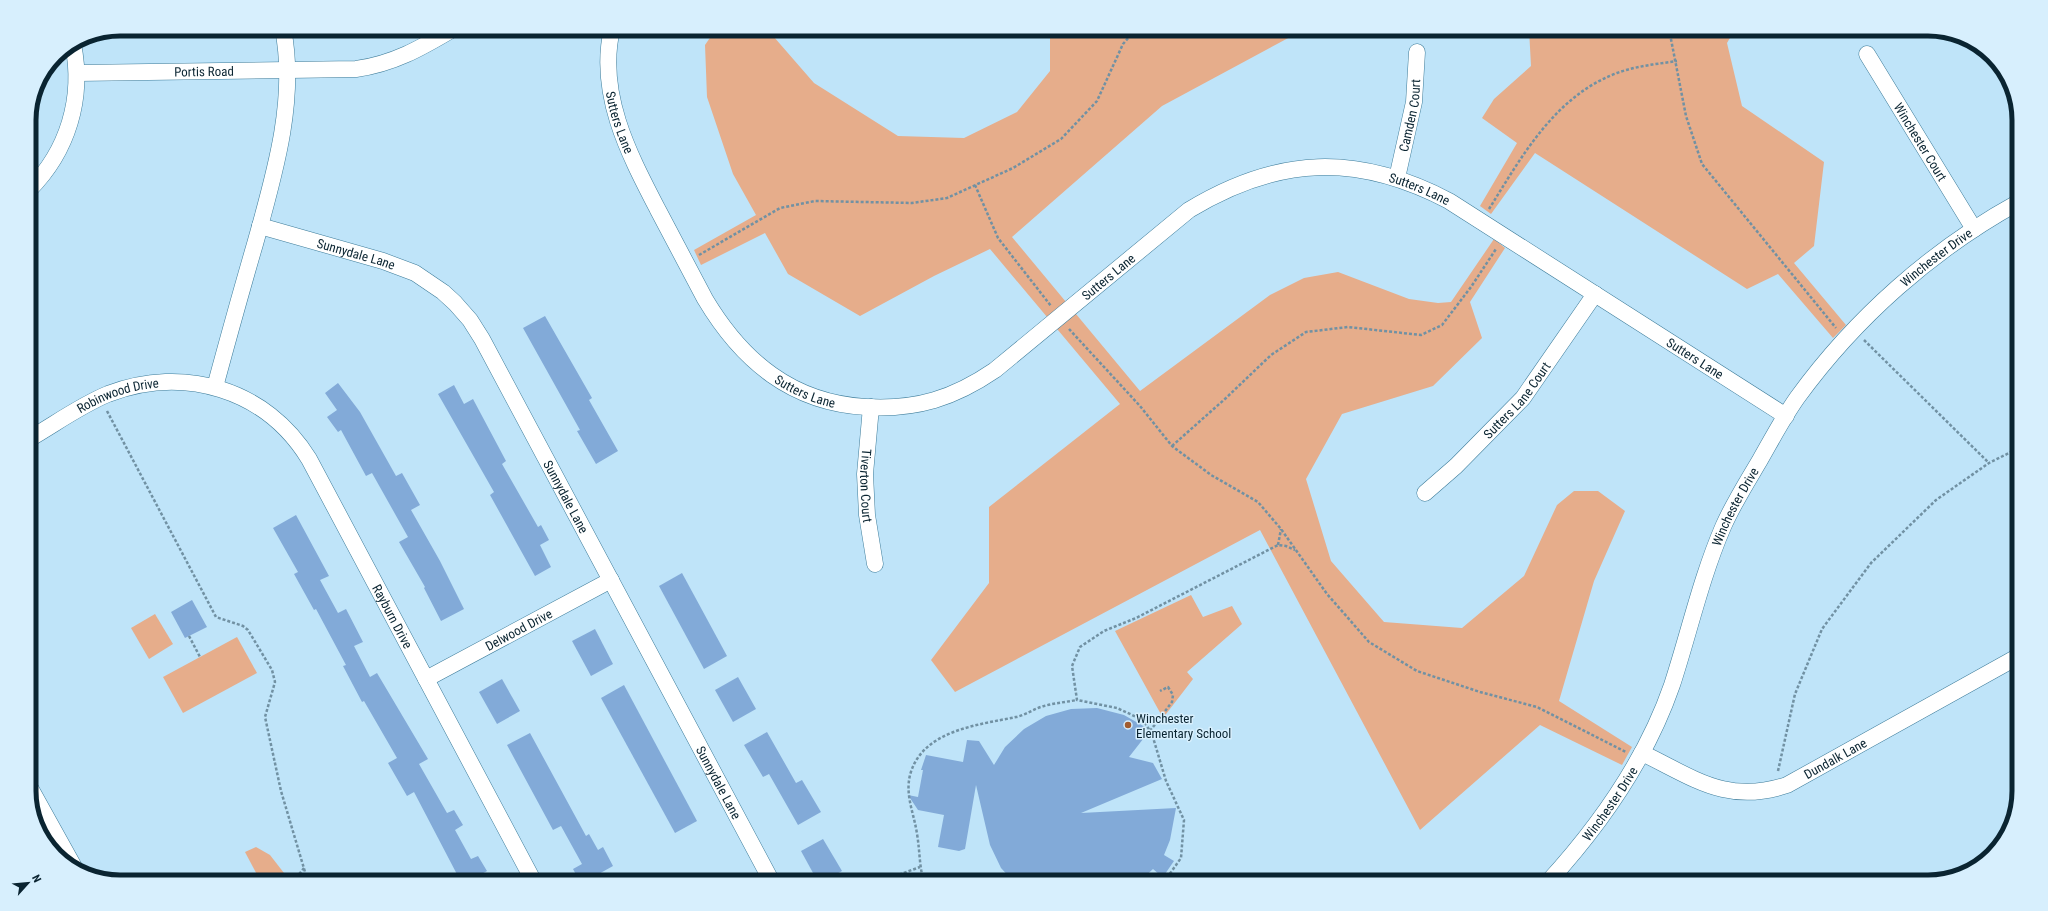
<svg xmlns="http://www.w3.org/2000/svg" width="2048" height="911" font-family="'Roboto Condensed',sans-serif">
<rect width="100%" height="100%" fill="#bfe4f9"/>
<!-- green -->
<g fill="#e6ad8b">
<polygon points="716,29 767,29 814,83 898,136 964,138 1017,112 1050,71 1050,29 1294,29 1292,36 1162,106 1012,237 1140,391 1270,295 1304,278 1338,272 1409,299 1438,303 1451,302 1494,239 1505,248 1470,302 1482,338 1433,386 1342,414 1306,479 1331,561 1384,622 1462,628 1524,576 1557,505 1574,491 1598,491 1625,511 1594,581 1559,701 1632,747 1622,765 1540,725 1420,830 1260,530 955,692 931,660 989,583 989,507 1120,404 990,249 934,276 860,316 788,274 765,233 701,265 694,250 756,215 733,174 707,97 705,45"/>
<polygon points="1529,29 1735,29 1727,43 1742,106 1824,162 1814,246 1794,263 1846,325 1833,338 1778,274 1747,289 1535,153 1491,214 1480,206 1517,143 1482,118 1494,99 1531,66"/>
<polygon points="1191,595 1203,617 1232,606 1242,624 1187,672 1193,679 1163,718 1115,631"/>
<polygon points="155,614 173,644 149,659 131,628"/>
<polygon points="237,637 257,673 183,713 163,677"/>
<polygon points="256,847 270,855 284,873 268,882 261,882 245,852"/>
</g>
<!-- building -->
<g fill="#82aad8">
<polygon points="545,316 592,398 589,400 618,451 596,464 577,431 580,430 523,328"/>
<polygon points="338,383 360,412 396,476 402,473 420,505 411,510 440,561 464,609 441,621 424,588 425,587 399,542 408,537 372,473 366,476 341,430 338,432 327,417 337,410 325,393"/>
<polygon points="454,385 464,404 473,399 506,461 502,464 538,527 541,525 549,540 540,545 551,567 535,576 490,495 494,492 438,394"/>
<polygon points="296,515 329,576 320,580 338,613 346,609 363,642 354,646 370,677 377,673 428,759 419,764 447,813 454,810 463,825 455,830 471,859 478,856 487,871 467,882 461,882 414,792 407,796 388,763 397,758 364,701 362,702 343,666 346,665 316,609 314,610 294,574 298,572 273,528"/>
<polygon points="682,573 727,656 704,669 659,586"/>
<polygon points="192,600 207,627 185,638 171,612"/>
<polygon points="595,629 613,664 591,676 572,641"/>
<polygon points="738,677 756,709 733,722 715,690"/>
<polygon points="502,679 520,711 497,724 479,692"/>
<polygon points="624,685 697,821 675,833 601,698"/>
<polygon points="1097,708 1124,715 1145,727 1147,734 1129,757 1153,763 1162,779 1081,813 1176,808 1170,840 1164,855 1174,861 1165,874 1160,875 1153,869 1139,882 1014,882 1001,868 990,845 976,785 965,849 959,851 938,847 944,815 918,810 908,795 918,797 923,770 921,770 926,755 963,762 967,740 979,741 994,765 1005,747 1024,729 1046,716 1071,709"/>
<polygon points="767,732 796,783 802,780 821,812 798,825 769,774 763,777 744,745"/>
<polygon points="530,733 586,836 589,834 598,850 603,847 613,866 595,876 596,878 589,882 580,882 573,869 582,864 561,826 553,830 507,745"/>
<polygon points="823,839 842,871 822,882 818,882 801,851"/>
</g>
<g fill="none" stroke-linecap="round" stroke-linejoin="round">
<!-- minor casing -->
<g stroke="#3d7c9a" stroke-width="17">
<g id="minor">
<path id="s1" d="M612 29C597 94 629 154 658 210 674 240 689 269 705 299 742 361 792 403 866 407 917 410 954 398 995 370L1189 210C1278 156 1357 153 1449 201L1786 416"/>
<path id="s2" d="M1867 54 1974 229"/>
<path id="s3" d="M77 73 356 69C393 64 421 48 453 29"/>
<path id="s4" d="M1397 178 1414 102 1417 52"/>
<path d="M29 190C68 151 84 98 73 44"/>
<path id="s5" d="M260 226 383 261 415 273 443 292 455 303 470 320 482 339 772 882"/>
<path d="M215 387C228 339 241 292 255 244 274 176 297 100 283 29"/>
<path id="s6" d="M871 407 865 474 867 515 875 564"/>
<path id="s7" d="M29 439C55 424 81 405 108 394 184 365 266 389 309 459L534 882"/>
<path id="s8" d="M1425 493 1456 466 1523 398 1595 294"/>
<path id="s9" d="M426 679 611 580"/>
<path id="s10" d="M1642 753C1694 778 1727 805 1787 785L2019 656"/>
<polyline points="29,786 74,867"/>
<path id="s11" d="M1548 882C1601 824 1646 760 1672 685 1689 633 1701 578 1723 527 1733 504 1747 482 1760 460 1772 439 1783 418 1797 398 1855 318 1933 249 2019 202"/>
</g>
</g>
<!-- path -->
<g stroke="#7191a3" stroke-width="2.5" stroke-dasharray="3 2" stroke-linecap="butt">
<polyline points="1669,29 1686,116 1702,164 1836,328"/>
<polyline points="975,185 998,238 1051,306"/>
<path d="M1489 209C1522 156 1555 96 1617 73 1636 66 1657 64 1677 61"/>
<polyline points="699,255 780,208 815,201 912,203 947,198 1013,168 1061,139 1097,101 1123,44 1136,29"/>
<polyline points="1069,329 1140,406 1172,446 1211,475 1258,502 1281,529 1327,594 1369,642 1417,671 1480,692 1537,707 1626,752"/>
<polyline points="1864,340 1989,463"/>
<polyline points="107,411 216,617 243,626 248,630 272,670 275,682 265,717 281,791 308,882"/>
<polyline points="1172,446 1226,398 1271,355 1306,332 1348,327 1421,335 1442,325 1471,287 1496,249"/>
<polyline points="1278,545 1281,529"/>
<polyline points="189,636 200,657"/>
<polyline points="1150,731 1172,702 1173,695 1168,687 1160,691"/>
<polyline points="1778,771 1795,694 1822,629 1871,563 1936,500 1989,463 2019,448"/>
<polyline points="293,882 304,868"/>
<polyline points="886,882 901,874 920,867"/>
<path d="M924 882C919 866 920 851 917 834 914 813 905 796 910 775 922 730 978 725 1016 717 1026 715 1035 708 1044 706 1055 703 1066 702 1077 700"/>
<polyline points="1164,882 1181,858 1184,820 1166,781 1152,734 1143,720 1117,708 1077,700 1072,666 1080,647 1104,631 1136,618 1278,545 1286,546 1295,550"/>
</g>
<!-- minor -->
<use href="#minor" stroke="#fff" stroke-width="16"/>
</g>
<!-- markers -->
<circle fill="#a15c2f" stroke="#d7effd" stroke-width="1.5" cx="1128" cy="725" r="4"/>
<g text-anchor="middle" stroke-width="3" stroke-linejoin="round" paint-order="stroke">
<!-- street labels -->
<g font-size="13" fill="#0a2431" stroke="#d7effd">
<text dy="5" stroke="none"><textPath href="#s3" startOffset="127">Portis Road</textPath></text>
<text dy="5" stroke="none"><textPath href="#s4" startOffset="64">Camden Court</textPath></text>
<text dy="5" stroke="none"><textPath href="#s1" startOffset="95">Sutters Lane</textPath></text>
<text dy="5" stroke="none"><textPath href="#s2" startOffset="103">Winchester Court</textPath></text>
<text dy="5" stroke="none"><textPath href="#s1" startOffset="1125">Sutters Lane</textPath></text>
<text dy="5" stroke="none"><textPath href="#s5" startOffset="100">Sunnydale Lane</textPath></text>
<text dy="5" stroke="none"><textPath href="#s11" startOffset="748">Winchester Drive</textPath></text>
<text dy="5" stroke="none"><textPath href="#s1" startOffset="778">Sutters Lane</textPath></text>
<text dy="5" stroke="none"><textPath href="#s1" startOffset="1449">Sutters Lane</textPath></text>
<text dy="5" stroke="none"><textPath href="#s1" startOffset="431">Sutters Lane</textPath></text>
<text dy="5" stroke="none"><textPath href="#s7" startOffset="100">Robinwood Drive</textPath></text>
<text dy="5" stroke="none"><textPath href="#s8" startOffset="131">Sutters Lane Court</textPath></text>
<text dy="5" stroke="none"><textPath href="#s6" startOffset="79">Tiverton Court</textPath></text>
<text dy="5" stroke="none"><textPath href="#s5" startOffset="436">Sunnydale Lane</textPath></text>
<text dy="5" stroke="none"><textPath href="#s11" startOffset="424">Winchester Drive</textPath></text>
<text dy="5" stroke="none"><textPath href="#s7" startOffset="499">Rayburn Drive</textPath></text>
<text dy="5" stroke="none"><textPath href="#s9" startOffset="105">Delwood Drive</textPath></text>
<text dy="5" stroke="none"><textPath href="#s10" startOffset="209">Dundalk Lane</textPath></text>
<text dy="5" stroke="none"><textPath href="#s5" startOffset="760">Sunnydale Lane</textPath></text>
<text dy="5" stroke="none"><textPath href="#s11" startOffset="100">Winchester Drive</textPath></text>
</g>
<!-- poi labels -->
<g font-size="13" fill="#0a2431" stroke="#d7effd" text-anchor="start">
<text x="1136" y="723">Winchester<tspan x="1136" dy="15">Elementary School</tspan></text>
</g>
</g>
<!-- crop -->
<path d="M0 0H2048V911H0ZM120 36H1928A84 84 0 0 1 2012 120V791A84 84 0 0 1 1928 875H120A84 84 0 0 1 36 791V120A84 84 0 0 1 120 36Z" fill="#d7effd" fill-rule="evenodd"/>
<path fill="none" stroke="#0a2431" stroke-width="5" d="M120 36H1928A84 84 0 0 1 2012 120V791A84 84 0 0 1 1928 875H120A84 84 0 0 1 36 791V120A84 84 0 0 1 120 36Z"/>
<!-- north arrow -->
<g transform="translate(28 883) rotate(63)" stroke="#d7effd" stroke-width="3" paint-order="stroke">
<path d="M0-3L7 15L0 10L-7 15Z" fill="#0a2431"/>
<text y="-6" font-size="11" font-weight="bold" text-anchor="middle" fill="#0a2431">N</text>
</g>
</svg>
